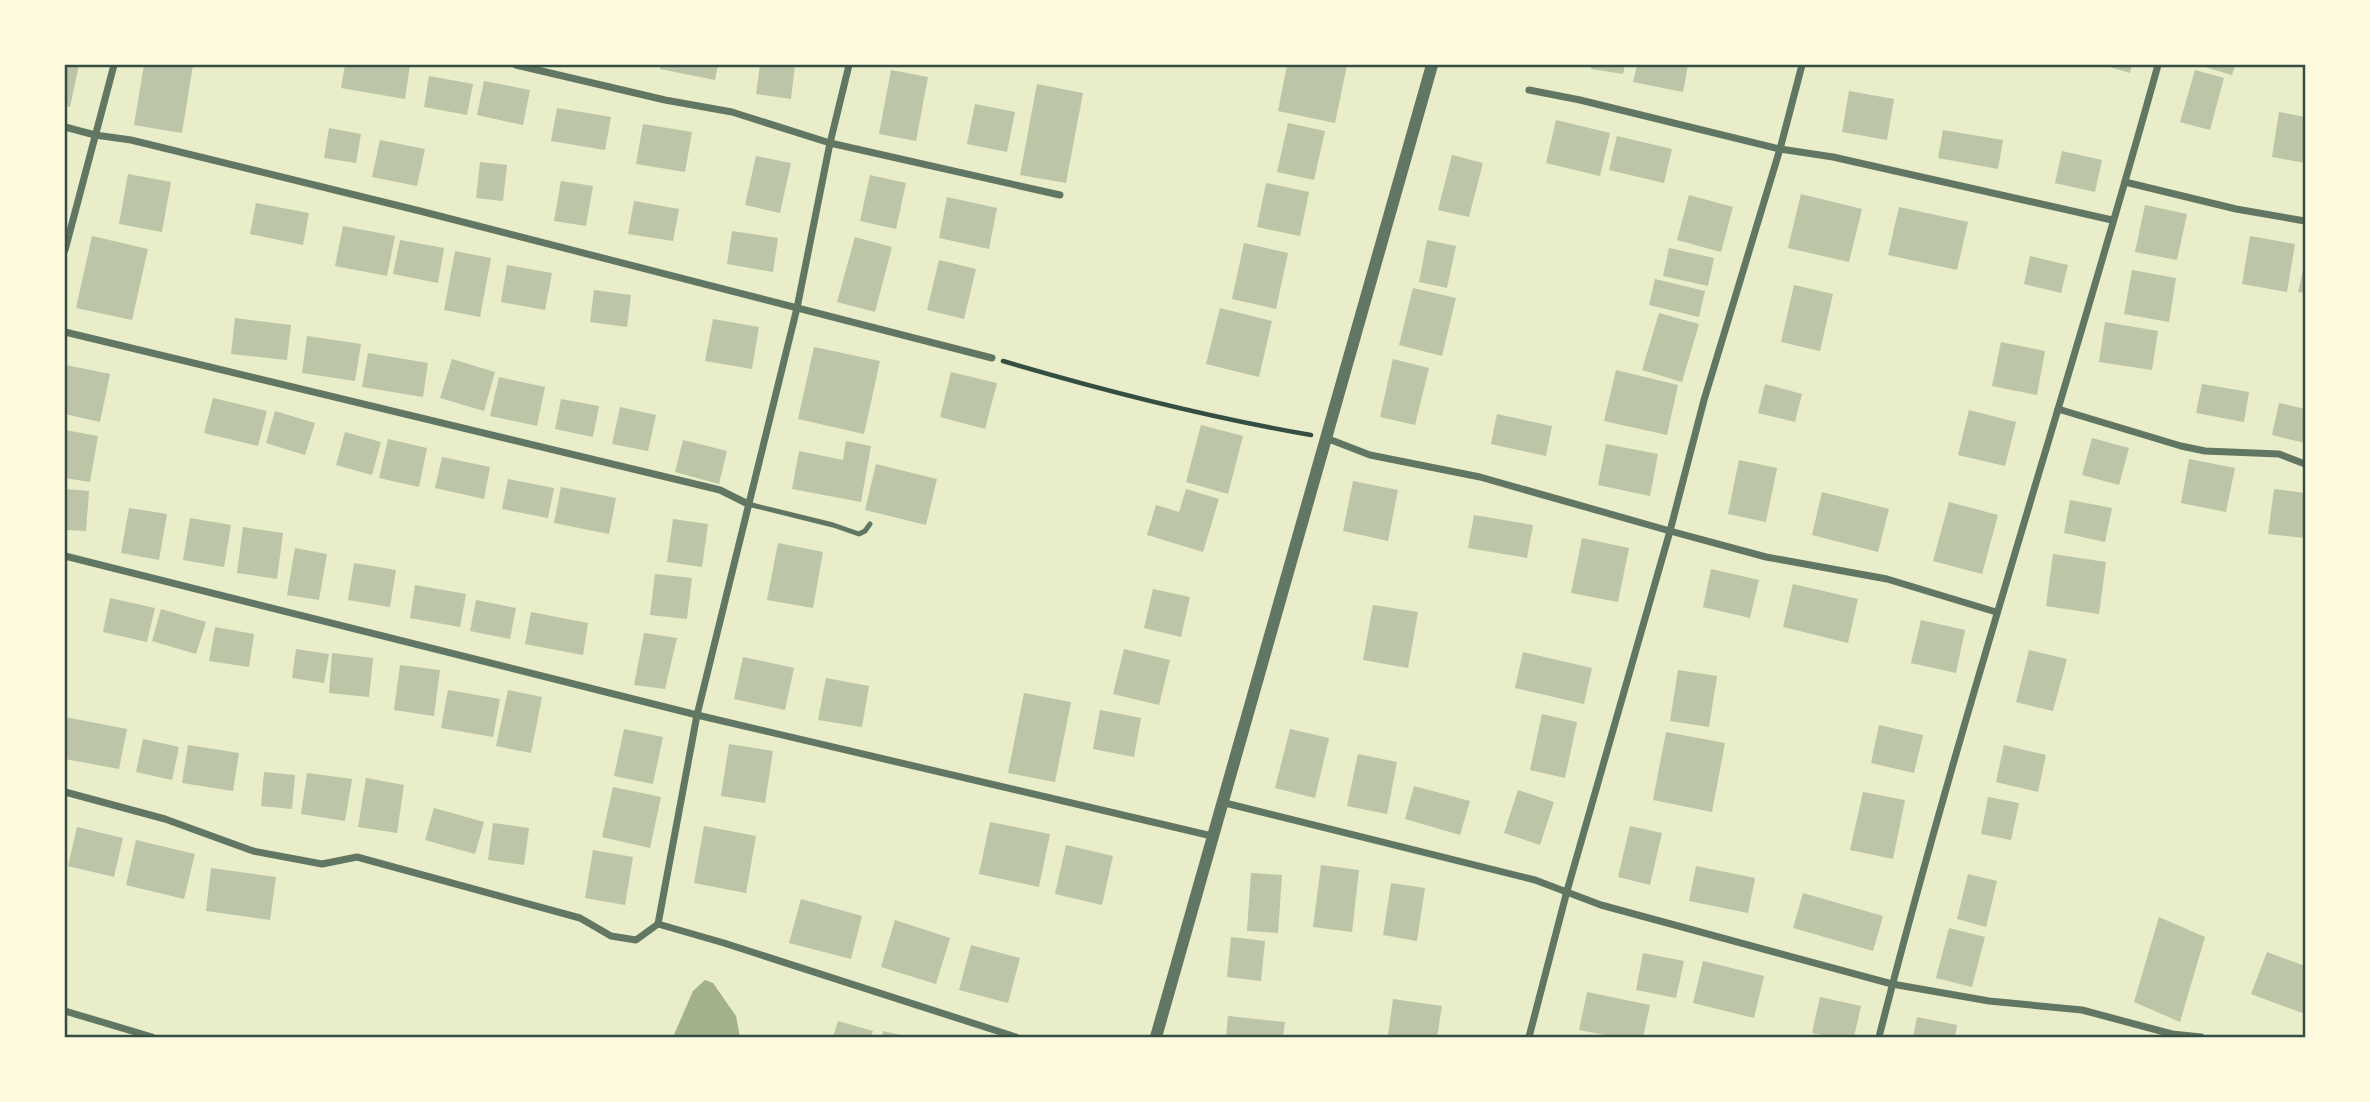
<svg xmlns="http://www.w3.org/2000/svg" width="2370" height="1102" font-family="'Fira Sans Condensed',sans-serif">
<rect width="100%" height="100%" fill="#e9edc9"/>
<!-- water -->
<polygon fill="#a3b18a" points="705,980 713,983 736,1016 740,1037 673,1037 693,991"/>
<!-- building -->
<g fill="#bcc5a7">
<polygon points="65,65 79,65 70,107 65,106"/>
<polygon points="144,65 193,65 182,133 134,125"/>
<polygon points="345,65 410,65 405,99 341,88"/>
<polygon points="661,65 718,65 715,80 660,69"/>
<polygon points="760,65 795,65 791,99 756,94"/>
<polygon points="1287,65 1347,65 1335,123 1278,111"/>
<polygon points="1592,65 1625,65 1623,74 1591,69"/>
<polygon points="1637,65 1688,65 1683,92 1633,82"/>
<polygon points="2103,65 2132,65 2130,73"/>
<polygon points="2198,65 2235,65 2232,75"/>
<polygon points="891,70 928,77 916,141 879,134"/>
<polygon points="2195,70 2224,78 2210,130 2180,122"/>
<polygon points="429,76 473,84 467,115 424,107"/>
<polygon points="484,81 530,90 523,125 477,115"/>
<polygon points="1037,84 1083,93 1066,183 1020,175"/>
<polygon points="1849,91 1894,99 1887,140 1842,132"/>
<polygon points="975,104 1015,112 1007,152 967,144"/>
<polygon points="557,108 611,117 605,150 551,141"/>
<polygon points="2279,112 2305,117 2305,163 2272,157"/>
<polygon points="1556,120 1610,133 1600,176 1546,163"/>
<polygon points="1288,123 1325,131 1314,180 1277,172"/>
<polygon points="643,124 692,132 685,172 636,164"/>
<polygon points="329,128 361,134 356,163 324,158"/>
<polygon points="1943,130 2003,140 1998,169 1938,158"/>
<polygon points="1617,136 1672,149 1664,183 1609,170"/>
<polygon points="380,140 425,149 417,186 372,177"/>
<polygon points="2062,151 2102,160 2095,192 2055,183"/>
<polygon points="1452,155 1483,163 1469,217 1438,210"/>
<polygon points="756,156 791,163 780,213 745,205"/>
<polygon points="480,162 507,165 503,201 476,198"/>
<polygon points="128,174 171,182 162,232 119,224"/>
<polygon points="870,175 906,183 896,229 860,221"/>
<polygon points="561,181 593,186 586,226 554,221"/>
<polygon points="1266,183 1309,192 1300,236 1257,227"/>
<polygon points="1801,194 1862,209 1849,262 1788,248"/>
<polygon points="1689,195 1733,207 1721,252 1677,240"/>
<polygon points="947,197 997,208 989,249 939,238"/>
<polygon points="634,201 679,209 673,241 628,234"/>
<polygon points="256,203 309,213 303,245 250,234"/>
<polygon points="2145,205 2187,214 2177,260 2135,252"/>
<polygon points="1899,207 1968,222 1957,270 1888,255"/>
<polygon points="343,226 395,236 387,276 335,266"/>
<polygon points="732,231 778,238 773,272 727,264"/>
<polygon points="92,236 148,249 132,320 76,308"/>
<polygon points="2250,236 2295,244 2287,292 2242,284"/>
<polygon points="855,237 892,247 875,312 837,302"/>
<polygon points="400,240 444,248 438,283 393,274"/>
<polygon points="1427,240 1456,246 1447,288 1419,282"/>
<polygon points="1244,243 1288,253 1276,309 1232,299"/>
<polygon points="1669,248 1714,258 1708,286 1663,276"/>
<polygon points="455,251 491,258 480,317 444,310"/>
<polygon points="2030,256 2068,265 2061,293 2024,284"/>
<polygon points="939,260 976,269 964,319 927,310"/>
<polygon points="507,265 552,273 545,310 501,302"/>
<polygon points="2304,266 2305,266 2305,293 2298,292"/>
<polygon points="2132,270 2176,278 2169,322 2124,314"/>
<polygon points="1655,279 1705,291 1699,317 1649,305"/>
<polygon points="1794,285 1833,294 1820,351 1781,342"/>
<polygon points="1413,288 1456,298 1442,356 1399,345"/>
<polygon points="594,290 631,295 627,327 590,322"/>
<polygon points="1220,308 1272,321 1259,377 1206,364"/>
<polygon points="1659,313 1699,324 1682,382 1642,370"/>
<polygon points="235,318 291,325 287,360 231,354"/>
<polygon points="713,319 759,327 752,369 705,361"/>
<polygon points="2105,322 2158,331 2152,370 2099,362"/>
<polygon points="307,336 361,344 355,381 302,373"/>
<polygon points="2001,342 2045,351 2037,395 1992,386"/>
<polygon points="814,347 880,361 864,434 798,419"/>
<polygon points="368,353 428,363 423,397 362,387"/>
<polygon points="452,359 495,372 484,411 440,398"/>
<polygon points="1393,359 1429,368 1415,425 1380,417"/>
<polygon points="66,365 110,374 100,422 65,414"/>
<polygon points="1616,370 1678,385 1667,435 1604,421"/>
<polygon points="951,372 997,383 985,429 940,417"/>
<polygon points="499,377 545,387 537,426 490,416"/>
<polygon points="1765,384 1802,394 1795,422 1758,413"/>
<polygon points="2202,384 2249,392 2244,422 2196,413"/>
<polygon points="213,398 267,411 258,446 204,433"/>
<polygon points="561,399 599,406 593,437 555,429"/>
<polygon points="2279,403 2305,409 2305,443 2272,435"/>
<polygon points="620,407 656,415 648,451 612,444"/>
<polygon points="1969,410 2016,422 2005,466 1958,455"/>
<polygon points="275,411 315,423 305,455 266,443"/>
<polygon points="1497,414 1552,426 1546,456 1491,444"/>
<polygon points="1201,425 1243,436 1228,494 1186,482"/>
<polygon points="65,430 98,436 90,482 65,478"/>
<polygon points="345,432 381,442 372,475 336,465"/>
<polygon points="2092,438 2129,448 2119,485 2082,475"/>
<polygon points="388,439 427,448 419,487 379,478"/>
<polygon points="683,440 727,451 719,484 675,472"/>
<polygon points="846,441 871,446 861,502 792,489 799,451 843,460"/>
<polygon points="1606,444 1658,454 1650,496 1598,485"/>
<polygon points="442,457 490,467 484,499 435,488"/>
<polygon points="2189,459 2235,468 2226,512 2181,503"/>
<polygon points="1739,460 1777,468 1766,522 1728,514"/>
<polygon points="876,464 937,479 926,525 865,510"/>
<polygon points="508,479 554,488 548,518 502,509"/>
<polygon points="1353,481 1398,490 1388,541 1343,531"/>
<polygon points="561,487 616,498 609,534 554,523"/>
<polygon points="65,489 89,491 86,531 65,530"/>
<polygon points="1186,489 1219,499 1203,552 1147,535 1156,505 1179,512"/>
<polygon points="2274,489 2305,493 2305,538 2268,534"/>
<polygon points="1822,492 1889,509 1878,552 1812,535"/>
<polygon points="2070,500 2112,508 2105,542 2064,533"/>
<polygon points="1949,502 1998,515 1982,574 1933,561"/>
<polygon points="129,508 167,514 159,560 121,553"/>
<polygon points="1474,515 1533,525 1527,558 1468,548"/>
<polygon points="190,518 231,525 224,567 183,560"/>
<polygon points="673,519 708,524 702,567 667,562"/>
<polygon points="243,527 283,533 277,579 237,573"/>
<polygon points="1582,538 1629,548 1618,602 1571,593"/>
<polygon points="778,543 823,552 813,608 767,600"/>
<polygon points="295,548 327,554 319,600 287,595"/>
<polygon points="2053,554 2106,562 2099,614 2046,606"/>
<polygon points="354,563 396,570 390,607 348,600"/>
<polygon points="1711,569 1759,580 1750,618 1703,607"/>
<polygon points="655,574 692,578 687,619 650,615"/>
<polygon points="1793,584 1858,599 1848,643 1783,627"/>
<polygon points="415,585 466,594 460,627 410,618"/>
<polygon points="1153,589 1190,597 1181,637 1144,628"/>
<polygon points="110,598 155,608 147,642 103,632"/>
<polygon points="476,600 516,608 510,639 470,631"/>
<polygon points="1373,605 1418,612 1408,668 1363,660"/>
<polygon points="161,609 206,622 196,654 152,641"/>
<polygon points="531,612 588,623 583,655 525,644"/>
<polygon points="1921,620 1965,630 1956,673 1911,663"/>
<polygon points="215,627 254,634 249,667 209,661"/>
<polygon points="644,633 677,638 665,689 634,685"/>
<polygon points="296,649 329,654 324,683 292,678"/>
<polygon points="1124,649 1170,660 1159,705 1113,694"/>
<polygon points="2029,650 2067,659 2053,711 2016,702"/>
<polygon points="1523,652 1592,668 1584,704 1515,688"/>
<polygon points="332,653 373,658 369,697 329,693"/>
<polygon points="743,657 794,668 785,710 734,699"/>
<polygon points="400,665 440,670 434,716 394,710"/>
<polygon points="1678,670 1717,676 1709,727 1670,721"/>
<polygon points="826,678 869,686 862,727 818,720"/>
<polygon points="448,690 500,699 493,737 441,728"/>
<polygon points="508,690 542,697 531,753 496,746"/>
<polygon points="1024,693 1071,702 1055,782 1008,773"/>
<polygon points="1100,710 1141,718 1134,757 1093,749"/>
<polygon points="1542,714 1577,722 1565,778 1530,770"/>
<polygon points="65,717 127,729 119,769 65,759"/>
<polygon points="1879,725 1923,735 1914,773 1871,763"/>
<polygon points="624,729 663,737 653,784 614,776"/>
<polygon points="1290,729 1329,738 1315,798 1275,788"/>
<polygon points="1666,732 1725,743 1712,812 1653,800"/>
<polygon points="143,739 179,747 172,780 136,772"/>
<polygon points="729,744 773,751 765,803 721,796"/>
<polygon points="188,745 239,753 233,791 182,783"/>
<polygon points="2004,745 2046,755 2038,792 1996,782"/>
<polygon points="1358,754 1397,762 1387,814 1347,806"/>
<polygon points="264,772 295,775 292,809 261,806"/>
<polygon points="307,773 352,779 345,821 301,814"/>
<polygon points="366,778 404,785 397,833 358,827"/>
<polygon points="1414,786 1470,801 1460,835 1405,819"/>
<polygon points="613,787 661,797 650,848 602,837"/>
<polygon points="1518,790 1554,802 1540,845 1504,833"/>
<polygon points="1863,792 1905,800 1893,859 1850,850"/>
<polygon points="1988,797 2019,803 2011,840 1981,834"/>
<polygon points="434,808 484,822 475,854 425,840"/>
<polygon points="990,822 1050,834 1039,887 979,874"/>
<polygon points="493,823 529,828 524,865 488,860"/>
<polygon points="704,826 756,836 746,893 694,883"/>
<polygon points="1630,826 1662,833 1650,885 1618,877"/>
<polygon points="77,827 123,838 114,877 68,866"/>
<polygon points="136,840 195,854 184,899 126,885"/>
<polygon points="1066,845 1113,856 1102,905 1055,894"/>
<polygon points="593,850 633,857 625,905 585,898"/>
<polygon points="1321,865 1359,870 1352,932 1313,927"/>
<polygon points="1696,866 1755,878 1748,913 1689,901"/>
<polygon points="211,868 276,877 270,920 206,911"/>
<polygon points="1251,873 1282,875 1278,933 1247,931"/>
<polygon points="1968,874 1997,881 1986,927 1957,919"/>
<polygon points="1391,883 1425,888 1417,941 1383,935"/>
<polygon points="1803,893 1883,916 1873,951 1793,928"/>
<polygon points="801,899 862,916 851,959 789,943"/>
<polygon points="2159,917 2205,937 2180,1022 2134,1002"/>
<polygon points="895,920 950,938 936,984 881,967"/>
<polygon points="1949,928 1985,937 1972,987 1936,978"/>
<polygon points="1231,937 1265,941 1261,981 1227,977"/>
<polygon points="971,945 1020,958 1008,1003 959,990"/>
<polygon points="2267,952 2305,966 2305,1014 2251,994"/>
<polygon points="1643,953 1684,961 1676,998 1636,990"/>
<polygon points="1703,961 1764,976 1754,1018 1693,1003"/>
<polygon points="1587,992 1650,1005 1643,1037 1615,1037 1579,1030"/>
<polygon points="1820,997 1861,1006 1854,1037 1831,1037 1812,1033"/>
<polygon points="1393,999 1442,1006 1437,1037 1388,1035"/>
<polygon points="1228,1016 1285,1022 1283,1037 1226,1037"/>
<polygon points="1917,1017 1957,1025 1955,1037 1913,1037"/>
<polygon points="838,1021 873,1031 871,1037 833,1037"/>
<polygon points="883,1031 905,1036 905,1037 882,1037"/>
</g>
<g fill="none" stroke-linecap="round" stroke-linejoin="round">
<!-- path -->
<path stroke="#344e41" stroke-width="4.5" d="M1003 361C1105 391 1207 417 1311 435"/>
<!-- service -->
<polyline stroke="#617663" stroke-width="5" points="748,504 833,525 859,534 865,531 870,524"/>
<!-- minor -->
<g stroke="#617663" stroke-width="7">
<polyline points="516,65 665,100 732,112 830,143 1060,195"/>
<polyline points="1529,90 1580,100 1780,149 1833,157 2112,220"/>
<polyline points="65,127 95,135 131,140 420,211 992,358"/>
<polyline points="2125,182 2236,209 2305,221"/>
<polyline points="65,250 114,65"/>
<polyline points="65,332 720,490 748,504"/>
<polyline points="2058,409 2181,446 2205,451 2279,454 2305,464"/>
<polyline points="1326,438 1370,455 1480,477 1670,531 1766,557 1887,579 1996,612"/>
<polyline points="65,556 697,715 1212,836"/>
<polyline points="65,792 165,819 253,851 322,864 357,857 580,918 611,936 636,940 658,924 724,943 1016,1037"/>
<polyline points="1221,802 1535,880 1601,905 1892,984 1989,1001 2082,1010 2172,1034 2201,1037"/>
<polyline points="658,924 697,715 797,308 830,143 849,65"/>
<polyline points="65,1011 152,1037"/>
<polyline points="1529,1037 1567,891 1670,531 1704,400 1780,149 1802,65"/>
<path d="M1879 1037C1962 710 2068 390 2158 65"/>
</g>
<!-- tertiary -->
<polyline stroke="#617663" stroke-width="12" points="1156,1037 1432,65"/>
</g>
<!-- border -->
<rect width="2370" height="1102" fill="none" stroke="#fefae0" stroke-width="133"/>
<rect x="66" y="66" width="2238" height="970" fill="none" stroke="#344e41" stroke-width="2.5"/>
</svg>
